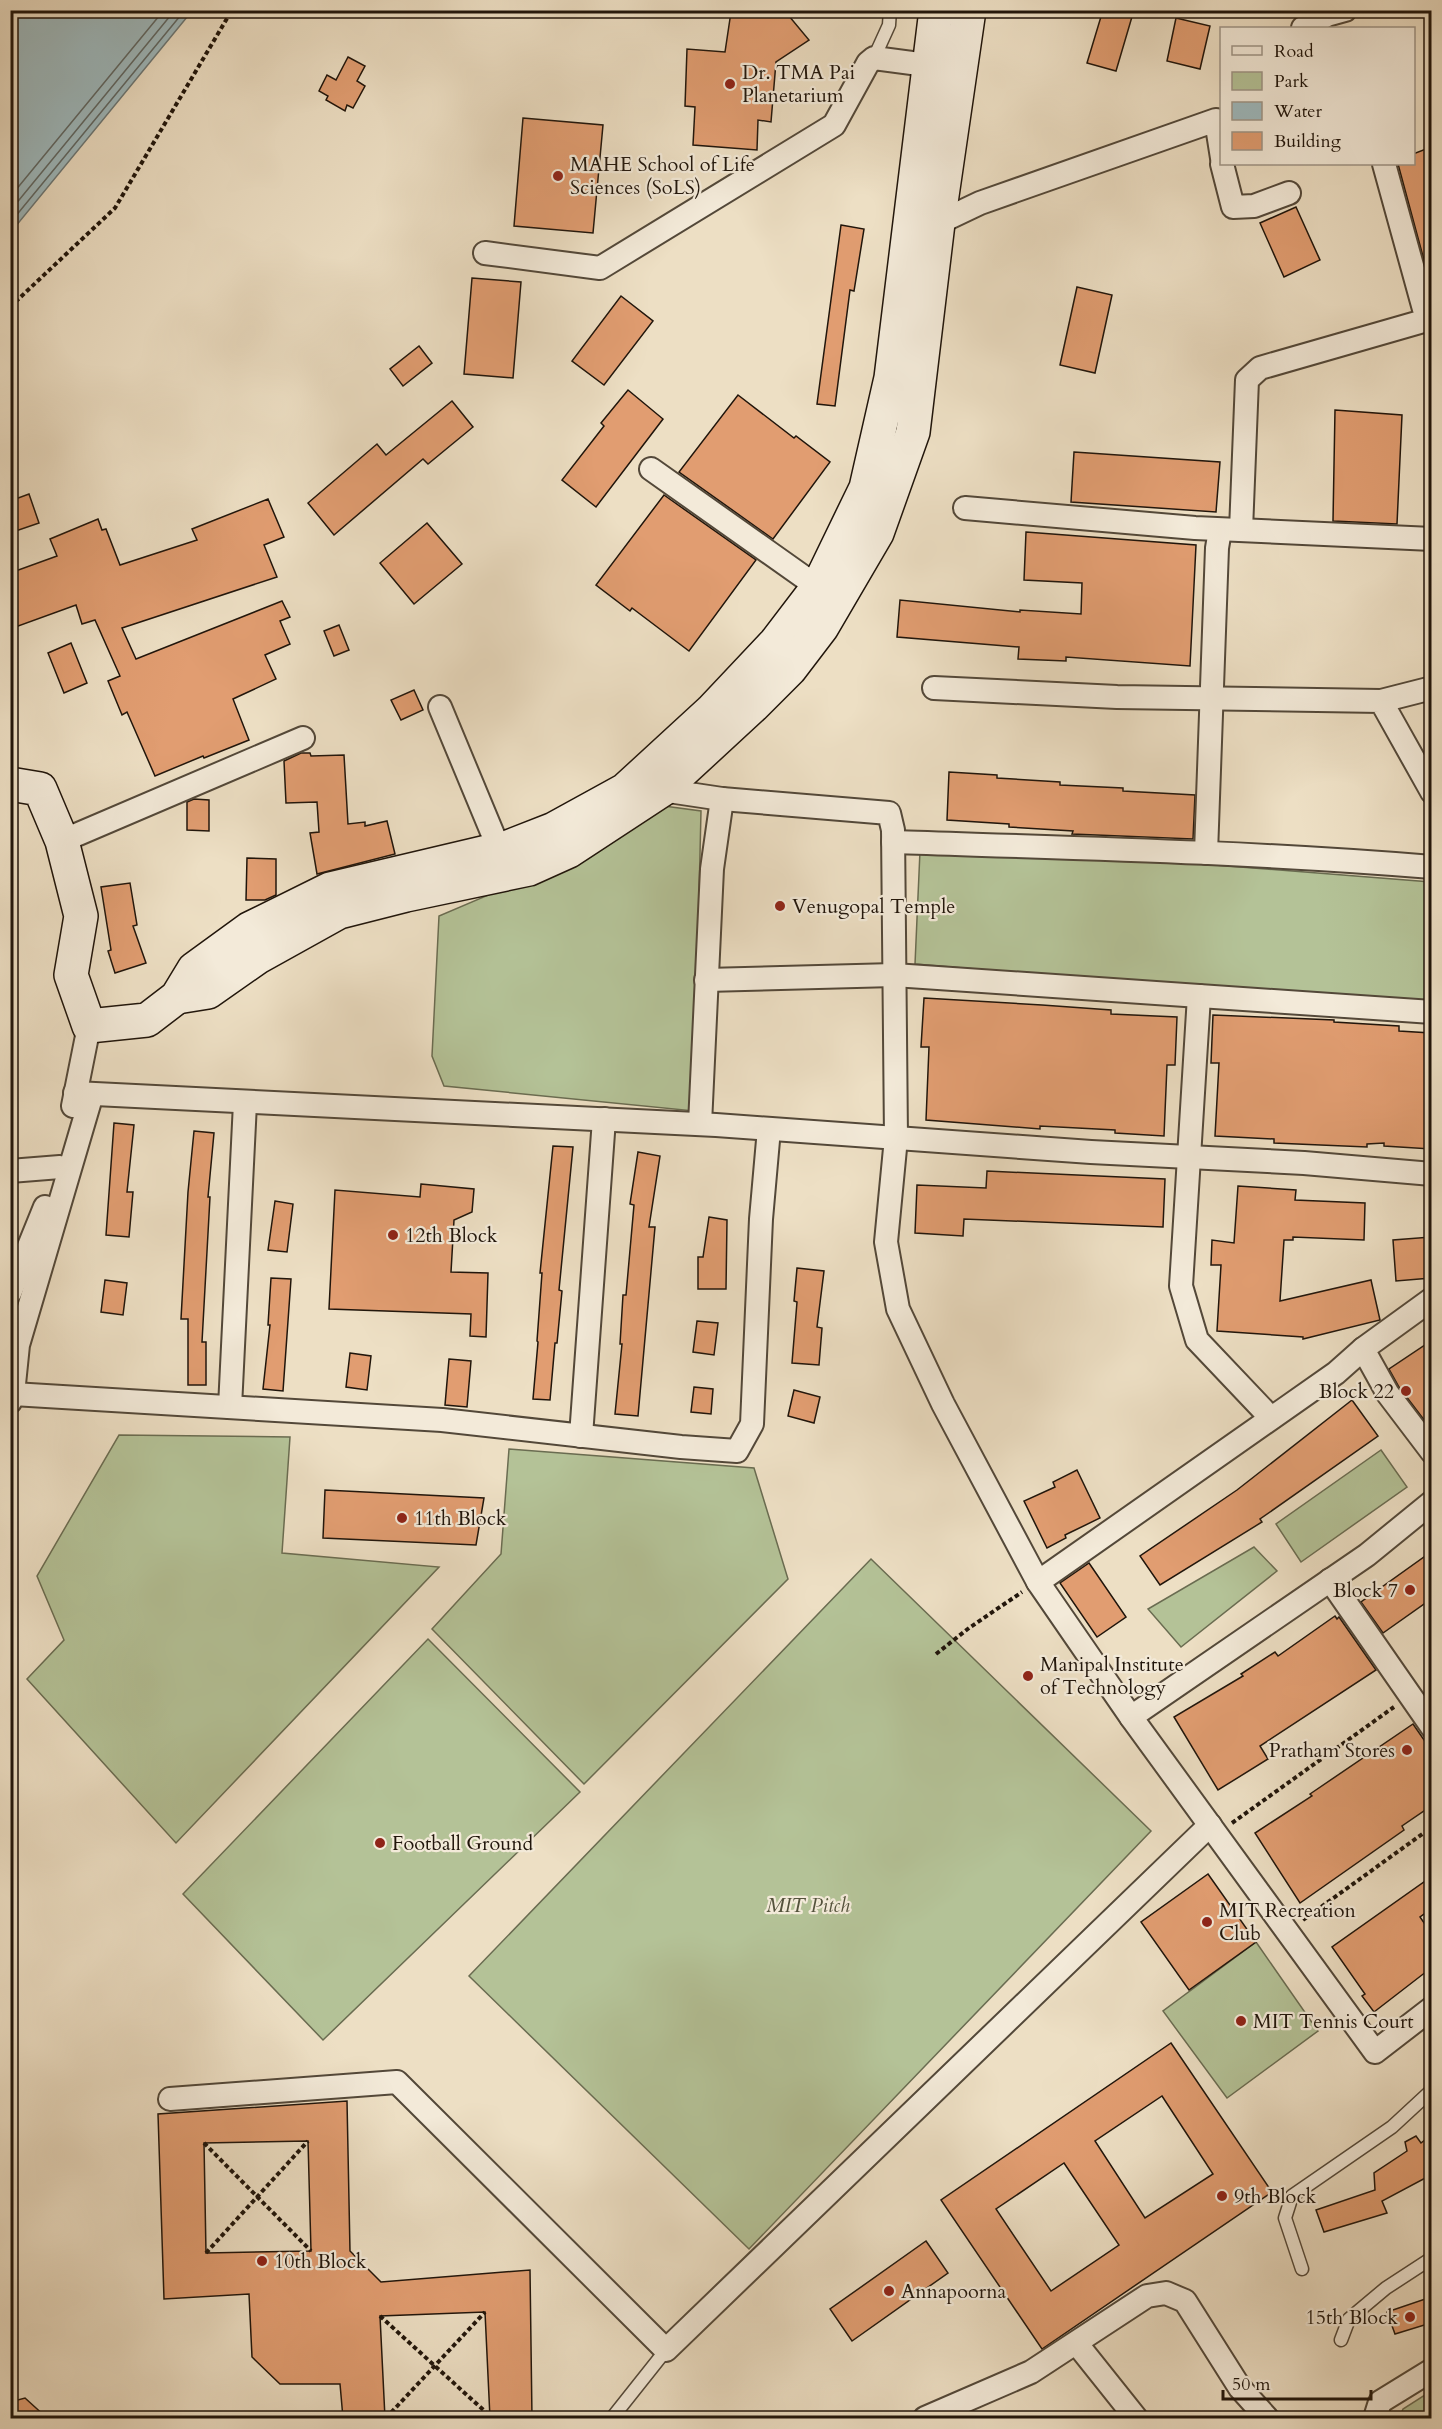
<svg xmlns="http://www.w3.org/2000/svg" width="1442" height="2429" font-family="Cardo,serif">
<rect width="100%" height="100%" fill="#eddfc4"/>
<filter id="stains"><feTurbulence type="fractalNoise" baseFrequency=".00333" numOctaves="4"/><feColorMatrix values="0 0 0 0 .2 0 0 0 0 .09 0 0 0 0 .02 0 0 0 .5 -.17"/></filter>
<radialGradient id="worn" r=".72"><stop offset=".6" stop-color="#630" stop-opacity="0"/><stop offset="1" stop-color="#630" stop-opacity=".3"/></radialGradient>
<!-- green -->
<g fill="#b4c297" stroke="#6a6c51" stroke-width="1.5">
<polygon points="664,806 701,811 694,1111 444,1086 432,1056 439,916 589,852"/>
<polygon points="920,851 1151,860 1431,882 1431,1001 1144,983 915,964"/>
<polygon points="119,1435 290,1437 282,1553 439,1567 176,1843 27,1679 64,1640 37,1576"/>
<polygon points="509,1449 754,1468 788,1579 584,1784 432,1629 501,1554"/>
<polygon points="1381,1450 1407,1487 1301,1562 1276,1524"/>
<polygon points="1254,1547 1277,1571 1181,1647 1148,1609"/>
<polygon points="871,1559 1151,1831 749,2249 469,1976"/>
<polygon points="428,1639 580,1792 323,2040 183,1894"/>
<polygon points="1256,1942 1318,2031 1227,2098 1163,2011"/>
<polygon points="1431,2391 1431,2418 1399,2418 1403,2409"/>
</g>
<!-- water -->
<polygon fill="#9ebabf" stroke="#6c7877" stroke-width="1.5" points="11,10 192,11 11,232 10,11"/>
<g fill="none" stroke-linecap="round" stroke-linejoin="round">
<!-- shore -->
<g stroke="#5f6865" stroke-width="1.5">
<polyline points="10,197 164,10"/>
<polyline points="10,211 175,10"/>
<polyline points="10,223 185,10"/>
</g>
</g>
<!-- building -->
<g fill="#e19d71" stroke="#20150b" stroke-width="1.5" fill-rule="evenodd">
<polygon points="744,10 784,10 809,40 776,62 771,122 758,120 757,150 693,145 695,107 685,106 687,49 725,52 731,12 743,13"/>
<polygon points="1103,10 1134,10 1116,71 1087,63"/>
<polygon points="1176,18 1210,26 1200,69 1167,61"/>
<polygon points="348,57 365,66 357,81 365,86 353,108 347,105 345,111 326,100 328,96 319,91 327,75 336,80"/>
<polygon points="523,118 603,125 593,233 514,226"/>
<polygon points="1431,147 1431,286 1398,164 1413,164 1413,154"/>
<polygon points="1296,207 1320,260 1284,277 1260,223"/>
<polygon points="841,225 864,229 854,291 850,290 835,406 817,404"/>
<polygon points="472,278 521,282 513,378 464,374"/>
<polygon points="1077,287 1112,295 1095,373 1060,365"/>
<polygon points="621,296 653,321 604,385 572,361"/>
<polygon points="419,346 432,363 403,386 390,369"/>
<polygon points="628,390 663,419 596,507 562,480 604,426 601,423"/>
<polygon points="738,395 794,438 796,436 830,462 773,539 679,472"/>
<polygon points="452,401 473,427 428,464 423,459 334,535 308,503 377,444 386,455"/>
<polygon points="1335,410 1402,415 1397,524 1333,521"/>
<polygon points="1074,452 1220,462 1216,512 1071,502"/>
<polygon points="29,494 39,523 10,533 10,501"/>
<polygon points="664,495 756,560 689,651 632,608 630,611 596,585"/>
<polygon points="268,499 284,537 264,545 277,577 122,628 136,659 282,601 290,617 280,621 290,644 265,655 276,679 233,699 249,740 204,758 203,756 155,776 127,712 122,715 108,681 120,676 95,620 82,624 76,605 10,629 10,573 57,556 50,539 98,519 102,530 106,529 120,565 197,540 192,529"/>
<polygon points="427,523 462,564 414,604 380,563"/>
<polygon points="1026,532 1196,545 1190,666 1066,657 1066,661 1018,659 1019,647 897,637 900,600 1020,612 1020,610 1081,614 1082,583 1024,580"/>
<polygon points="339,625 349,650 334,656 324,631"/>
<polygon points="71,643 87,683 64,693 48,653"/>
<polygon points="414,690 423,710 401,720 391,700"/>
<polygon points="301,753 310,753 311,756 344,755 348,824 365,822 365,826 387,821 395,854 317,874 310,833 319,832 317,802 286,803 284,761"/>
<polygon points="949,772 997,775 997,778 1060,782 1060,785 1123,788 1123,791 1195,795 1193,839 1072,834 1073,831 1009,827 1009,824 947,820"/>
<polygon points="194,799 209,800 209,831 187,830 187,802"/>
<polygon points="247,858 276,859 276,895 265,900 246,900"/>
<polygon points="130,883 137,925 133,926 146,963 115,973 108,951 111,950 101,887"/>
<polygon points="924,998 1042,1005 1111,1010 1111,1014 1177,1017 1175,1065 1167,1065 1164,1136 1115,1133 1115,1130 1040,1126 1040,1129 926,1120 929,1047 921,1047"/>
<polygon points="1213,1015 1334,1020 1334,1022 1399,1026 1399,1031 1431,1033 1431,1149 1384,1146 1384,1143 1367,1144 1367,1147 1274,1143 1274,1139 1215,1136 1219,1063 1211,1063"/>
<polygon points="114,1123 134,1125 127,1192 133,1192 129,1237 106,1235"/>
<polygon points="194,1131 214,1133 208,1197 210,1197 202,1342 206,1342 206,1385 188,1385 188,1319 181,1319 188,1192"/>
<polygon points="553,1146 573,1147 559,1290 562,1291 557,1343 555,1343 550,1400 533,1399 538,1342 537,1341 542,1273 540,1273"/>
<polygon points="638,1152 660,1156 649,1227 655,1227 638,1416 615,1414 622,1344 620,1344 623,1295 626,1295 634,1205 630,1204"/>
<polygon points="987,1171 1165,1179 1163,1227 964,1219 963,1236 915,1233 917,1185 986,1188"/>
<polygon points="421,1184 474,1189 472,1212 454,1220 451,1272 488,1273 486,1337 470,1336 471,1314 329,1309 335,1190 420,1197"/>
<polygon points="1238,1186 1296,1190 1295,1200 1365,1203 1364,1240 1293,1237 1293,1240 1284,1240 1280,1301 1371,1280 1380,1320 1303,1339 1303,1337 1217,1331 1221,1265 1211,1265 1212,1240 1234,1243"/>
<polygon points="275,1201 293,1204 287,1252 268,1250"/>
<polygon points="709,1217 727,1220 726,1289 698,1289 698,1257 703,1257"/>
<polygon points="1431,1237 1431,1278 1396,1281 1393,1240"/>
<polygon points="797,1268 824,1271 817,1327 822,1328 819,1365 792,1363 797,1302 794,1301"/>
<polygon points="271,1278 291,1279 283,1391 263,1389 270,1325 268,1325"/>
<polygon points="105,1280 127,1283 123,1315 101,1312"/>
<polygon points="697,1321 718,1323 714,1355 693,1352"/>
<polygon points="1431,1341 1431,1429 1399,1387 1389,1369"/>
<polygon points="350,1353 371,1356 367,1390 346,1387"/>
<polygon points="449,1359 471,1361 467,1407 445,1405"/>
<polygon points="694,1387 713,1389 711,1414 691,1412"/>
<polygon points="794,1390 820,1397 814,1423 788,1416"/>
<polygon points="1352,1400 1378,1436 1260,1519 1262,1522 1160,1585 1140,1556 1237,1490"/>
<polygon points="1077,1470 1100,1518 1065,1535 1066,1538 1047,1548 1024,1501 1055,1487 1053,1482"/>
<polygon points="325,1490 484,1498 476,1545 323,1538"/>
<polygon points="1431,1552 1431,1599 1383,1633 1361,1602"/>
<polygon points="1089,1563 1126,1617 1097,1637 1060,1583"/>
<polygon points="1335,1616 1337,1619 1339,1617 1376,1670 1260,1746 1268,1759 1218,1790 1174,1717 1243,1676 1241,1674 1275,1652 1278,1656"/>
<polygon points="1413,1724 1431,1750 1431,1806 1402,1826 1404,1830 1300,1903 1255,1833 1312,1796 1310,1794"/>
<polygon points="1208,1874 1256,1942 1189,1990 1141,1922"/>
<polygon points="1431,1877 1431,1909 1420,1917 1431,1933 1431,1968 1374,2012 1362,1996 1365,1994 1332,1947"/>
<path d="M1171 2043 1272 2192 1042 2349 941 2200ZM1162 2096 1213 2174 1145 2218 1095 2141ZM1064 2163 1119 2245 1051 2291 996 2209Z"/>
<path d="M347 2101 350 2251 381 2282 530 2270 532 2418H490L485 2312 380 2316 385 2418H343L340 2384H280L252 2357 249 2294 164 2299 158 2114ZM308 2141 311 2251 206 2253 204 2143Z"/>
<polygon points="1431,2135 1431,2175 1382,2201 1387,2213 1324,2232 1316,2210 1375,2190 1374,2173 1407,2151 1405,2142 1416,2136 1421,2143"/>
<polygon points="926,2241 948,2273 852,2341 830,2309"/>
<polygon points="1431,2297 1431,2323 1395,2334 1387,2312"/>
<polygon points="25,2398 47,2418 10,2418 10,2402"/>
</g>
<g fill="none" stroke-linecap="round" stroke-linejoin="round">
<!-- service casing -->
<g stroke="#534839" stroke-width="15">
<g id="service">
<polyline points="828,10 837,10"/>
<polyline points="874,58 889,25 890,10"/>
<polyline points="1302,2269 1285,2218 1292,2196 1392,2127 1432,2090"/>
<polyline points="1341,2340 1349,2319 1386,2288 1432,2258"/>
<polyline points="612,2418 666,2350"/>
</g>
</g>
<!-- minor casing -->
<g stroke="#534839" stroke-width="26">
<g id="minor">
<polyline points="1303,28 1327,15 1345,10"/>
<polyline points="1222,164 1233,207 1254,206 1289,193"/>
<polyline points="938,223 980,203 1216,120 1222,158"/>
<polyline points="485,253 600,268 834,125 868,63 874,58 942,67"/>
<polyline points="651,469 829,595"/>
<polyline points="965,508 1195,528 1432,539"/>
<polyline points="1241,530 1247,380 1260,368 1427,320 1384,164"/>
<polyline points="934,688 1117,697 1381,701 1432,792"/>
<polyline points="1381,701 1432,688"/>
<polyline points="440,707 499,849"/>
<polyline points="662,790 722,799 889,813 893,830 896,1138 886,1242 898,1309 943,1404 1038,1582 1336,1373 1363,1349"/>
<polyline points="62,841 303,738"/>
<path d="M893 842C1073 848 1252 852 1432 867"/>
<polyline points="1206,853 1217,548 1220,530"/>
<polyline points="706,980 894,975 1432,1012"/>
<polyline points="1199,996 1181,1286 1197,1340 1271,1418"/>
<polyline points="75,1093 716,1125 1091,1152 1304,1163 1432,1174"/>
<polyline points="73,1106 89,1026"/>
<polyline points="700,1124 712,869 722,799"/>
<polyline points="10,1171 60,1167"/>
<polyline points="10,1293 45,1207"/>
<polyline points="1432,1299 1363,1349 1388,1394 1432,1452"/>
<polyline points="13,1394 442,1420 681,1447 737,1451 752,1424 761,1219 769,1129"/>
<polyline points="10,1402 13,1394 18,1345 92,1094"/>
<polyline points="230,1407 245,1103"/>
<polyline points="581,1436 604,1119"/>
<polyline points="1432,1502 1367,1555 1131,1717 1375,2052 1432,2008"/>
<polyline points="1330,1580 1432,1727"/>
<polyline points="1038,1582 1131,1717"/>
<polyline points="170,2099 397,2082 666,2350 1210,1825"/>
<polyline points="1077,2344 1136,2418"/>
<polyline points="925,2418 1031,2372 1147,2296 1166,2293 1185,2301 1240,2388 1267,2418"/>
<polyline points="1375,2418 1380,2402 1432,2370"/>
</g>
</g>
<!-- secondary casing -->
<g stroke="#20150b" stroke-width="36">
<g id="secondary">
<polyline points="10,784 40,789 62,841 81,916 71,975 89,1026 147,1020 177,997 194,969 249,929 330,889 508,847 554,829 625,790 711,711 776,642 818,587 866,488 891,378 936,10"/>
<polyline points="177,997 208,992 258,957 339,912 406,895 529,869 569,851 662,790 753,706 790,669 822,627 877,533 913,432 938,223 969,10"/>
</g>
</g>
<!-- path -->
<g stroke="#20150b" stroke-width="4" stroke-dasharray="4.5 3" stroke-linecap="butt">
<polyline points="10,307 115,208 232,10"/>
<polyline points="936,1654 969,1628 1022,1592"/>
<polyline points="1232,1823 1394,1707"/>
<polyline points="1303,1920 1432,1827"/>
<polyline points="204,2143 311,2251"/>
<polyline points="206,2253 308,2141"/>
<polyline points="380,2316 490,2416"/>
<polyline points="386,2418 485,2312"/>
</g>
<!-- service -->
<use href="#service" stroke="#f3ead9" stroke-width="12"/>
<!-- minor -->
<use href="#minor" stroke="#f3ead9" stroke-width="22"/>
<!-- secondary -->
<use href="#secondary" stroke="#f3ead9" stroke-width="33"/>
</g>
<!-- markers -->
<g fill="#8f2418" stroke="#f3ead9" stroke-width="2">
<circle cx="730" cy="84" r="6"/>
<circle cx="558" cy="176" r="6"/>
<circle cx="780" cy="906" r="6"/>
<circle cx="393" cy="1235" r="6"/>
<circle cx="1406" cy="1391" r="6"/>
<circle cx="402" cy="1518" r="6"/>
<circle cx="1410" cy="1590" r="6"/>
<circle cx="1028" cy="1676" r="6"/>
<circle cx="1407" cy="1750" r="6"/>
<circle cx="380" cy="1843" r="6"/>
<circle cx="1207" cy="1922" r="6"/>
<circle cx="1241" cy="2021" r="6"/>
<circle cx="1222" cy="2196" r="6"/>
<circle cx="262" cy="2261" r="6"/>
<circle cx="889" cy="2291" r="6"/>
<circle cx="1410" cy="2317" r="6"/>
</g>
<g text-anchor="middle" stroke-width="4.5" stroke-linejoin="round" paint-order="stroke">
<!-- poi labels -->
<g font-size="20" fill="#20150b" stroke="#f3ead9" text-anchor="start">
<text x="742" y="79">Dr. TMA Pai<tspan x="742" dy="23">Planetarium</tspan></text>
<text x="570" y="171">MAHE School of Life<tspan x="570" dy="23">Sciences (SoLS)</tspan></text>
<text x="792" y="913">Venugopal Temple</text>
<text x="405" y="1242">12th Block</text>
<text x="1394" y="1398" text-anchor="end">Block 22</text>
<text x="414" y="1525">11th Block</text>
<text x="1398" y="1597" text-anchor="end">Block 7</text>
<text x="1040" y="1671">Manipal Institute<tspan x="1040" dy="23">of Technology</tspan></text>
<text x="1395" y="1757" text-anchor="end">Pratham Stores</text>
<text x="392" y="1850">Football Ground</text>
<text x="1219" y="1917">MIT Recreation<tspan x="1219" dy="23">Club</tspan></text>
<text x="1253" y="2028">MIT Tennis Court</text>
<text x="1234" y="2203">9th Block</text>
<text x="274" y="2268">10th Block</text>
<text x="901" y="2298">Annapoorna</text>
<text x="1398" y="2324" text-anchor="end">15th Block</text>
</g>
<!-- park labels -->
<g font-size="20" font-style="italic" fill="#54523c" stroke="#f3ead9">
<text x="808" y="1912">MIT Pitch</text>
</g>
</g>
<!-- margin -->
<rect width="1442" height="2429" fill="none" stroke="#eddfc4" stroke-width="36"/>
<rect x="12" y="12" width="1418" height="2405" fill="none" stroke="#20150b" stroke-width="3"/>
<rect x="18" y="18" width="1406" height="2393" fill="none" stroke="#20150b" stroke-width="1.5"/>
<!-- legend -->
<rect x="1220" y="27" width="195" height="138" fill="#f3ead9" stroke="#9f9587" stroke-width="1.5"/>
<rect x="1232" y="46" width="30" height="9" fill="#f3ead9" stroke="#9f9587" stroke-width="1.5"/>
<text x="1274" y="57" font-size="18" fill="#20150b">Road</text>
<rect x="1232" y="72" width="30" height="18" fill="#b4c297" stroke="#9f9587" stroke-width="1.5"/>
<text x="1274" y="87" font-size="18" fill="#20150b">Park</text>
<rect x="1232" y="102" width="30" height="18" fill="#9ebabf" stroke="#9f9587" stroke-width="1.5"/>
<text x="1274" y="117" font-size="18" fill="#20150b">Water</text>
<rect x="1232" y="132" width="30" height="18" fill="#e19d71" stroke="#9f9587" stroke-width="1.5"/>
<text x="1274" y="147" font-size="18" fill="#20150b">Building</text>
<!-- scale -->
<path d="M1223 2390v9h148v-9" fill="none" stroke="#20150b" stroke-width="3"/>
<text x="1232" y="2390" font-size="18" fill="#20150b" stroke="#f3ead9" stroke-width="4.5" paint-order="stroke">50 m</text>
<rect width="100%" height="100%" filter="url(#stains)"/>
<rect width="100%" height="100%" fill="url(#worn)"/>
</svg>
